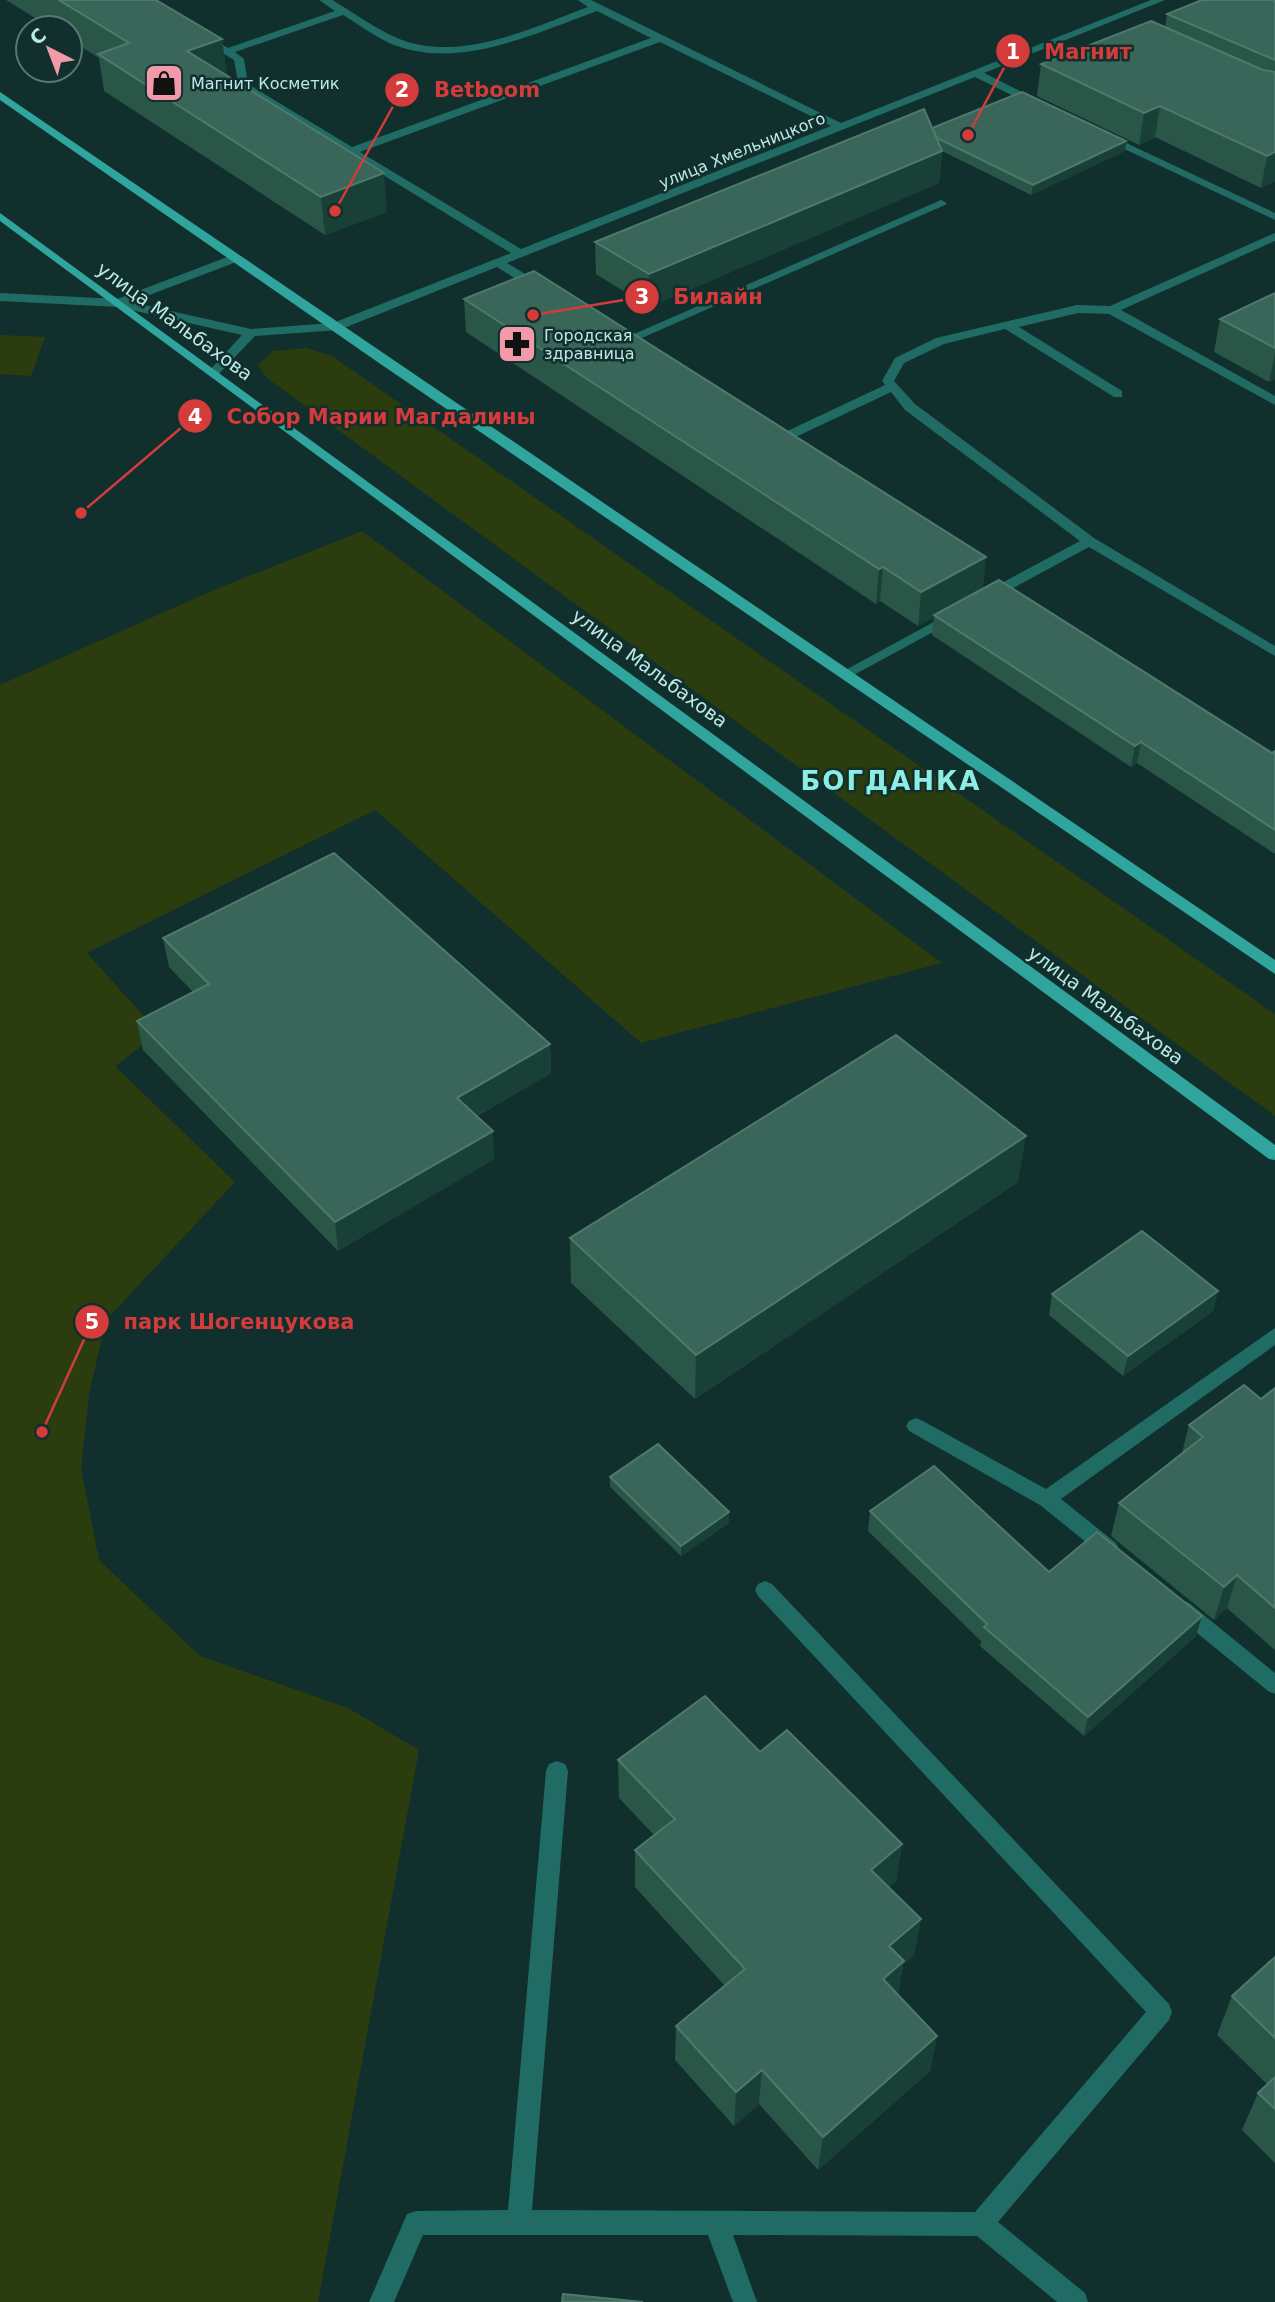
<svg xmlns="http://www.w3.org/2000/svg" width="1275" height="2302" font-family="'DejaVu Sans',sans-serif">
<rect width="100%" height="100%" fill="#102f2d"/>
<!-- green -->
<g fill="#2b3d0e">
<polygon points="0,335 45,337 31,376 0,374"/>
<polygon points="307,348 332,356 1275,1014 1275,1116 267,378 258,365 273,351"/>
<polygon points="362,531 942,963 641,1043 375,810 87,953 159,1033 115,1066 235,1182 106,1320 89,1395 81,1469 99,1560 200,1656 348,1708 419,1750 318,2302 0,2302 0,685 216,589"/>
</g>
<g fill="none" stroke-linecap="round" stroke-linejoin="round">
<!-- minor -->
<g fill="#216b65" fill-rule="evenodd">
<path d="M319 0H332C353 12 374 28 397 38 459 64 531 28 588 7L578 0H591L841 123 1151 0H1165L984 73 1042 102V106H1034L975 77 507 263 545 286V292H537L497 267 339 330 255 336 218 375 214 376 208 372 242 335 118 307 0 301V293L117 299 235 254 241 258 239 261 131 302 251 329 333 323 511 253 239 87 234 60 198 38 207 36 228 48 335 11ZM597 11 651 38 352 147 248 84 244 59 235 52 343 15C358 24 373 35 389 43 457 72 533 34 597 11ZM660 42 831 126 521 249 360 152Z"/>
<polygon points="1105,133 1275,213 1275,220 1101,138 1101,134"/>
<polygon points="941,200 947,203 945,205 628,344 620,344 618,341"/>
<polygon points="1275,233 1275,241 1121,310 1275,396 1275,405 1109,314 1078,313 1019,327 1122,391 1122,397 1114,397 1005,329 944,344 904,363 894,381 915,404 1094,538 1275,646 1275,656 1089,547 993,599 983,599 983,593 1080,541 905,410 891,392 785,442 775,442 766,434 772,430 781,434 885,385 882,381 895,358 936,338 1077,305 1110,306"/>
<polygon points="954,611 959,612 959,618 850,677 840,677 838,674"/>
<polygon points="1275,1328 1275,1345 1061,1499 1116,1543 1119,1549 1116,1555 1109,1557 1102,1555 1040,1505 909,1431 906,1426 909,1421 916,1418 923,1421 1046,1489"/>
<polygon points="765,1581 772,1584 1169,2004 1172,2012 1169,2020 998,2222 1085,2293 1088,2302 1057,2302 977,2236 733,2235 757,2302 733,2302 708,2235 423,2235 394,2302 369,2302 407,2214 416,2211 508,2210 546,1771 549,1764 557,1761 565,1764 568,1771 532,2210 975,2212 1146,2012 758,1596 755,1590 758,1584"/>
<polygon points="1182,1600 1189,1603 1275,1673 1275,1694 1268,1691 1175,1615 1172,1609 1175,1603"/>
</g>
<!-- major -->
<g fill="#30a59d" fill-rule="evenodd">
<polygon points="0,92 1275,960 1275,974 379,363 0,100"/>
<polygon points="0,213 1275,1145 1275,1160 1269,1159 0,221"/>
</g>
</g>
<!-- wall -->
<g fill="#2a5648">
<polygon points="6,0 156,0 222,39 227,76 387,212 325,235 104,91 99,58 70,40 70,28 51,28"/>
<polygon points="1275,0 1275,181 1261,188 1155,137 1139,145 1037,96 1041,64 1165,27 1167,14"/>
<polygon points="932,128 1126,141 1125,151 1031,195 942,151 939,183 649,307 596,274 595,242"/>
<polygon points="1275,293 1275,379 1269,382 1214,352 1220,319"/>
<polygon points="464,299 983,589 1272,753 1275,751 1275,854 1137,763 1131,767 932,635 934,617 918,626 880,601 876,604 466,332"/>
<polygon points="163,938 550,1044 551,1073 477,1116 494,1159 338,1251 143,1050 137,1021 193,992 169,967"/>
<polygon points="1018,1182 695,1399 571,1283 570,1238"/>
<polygon points="1218,1291 1213,1311 1123,1376 1049,1315 1052,1294"/>
<polygon points="1275,1388 1275,1650 1227,1608 1214,1620 1111,1536 1119,1503 1182,1453 1189,1425 1261,1399"/>
<polygon points="610,1477 729,1512 729,1523 681,1556 610,1487"/>
<polygon points="870,1511 1049,1572 1196,1636 1084,1736 980,1646 981,1641 868,1531"/>
<polygon points="760,1752 902,1844 896,1881 889,1887 921,1919 914,1955 903,1965 898,1995 937,2036 930,2071 818,2170 759,2104 734,2126 675,2060 676,2026 725,1986 635,1887 635,1850 654,1835 619,1798 618,1760"/>
<polygon points="1275,1957 1275,2163 1242,2130 1258,2093 1267,2084 1217,2035 1232,1996"/>
</g>
<!-- shaded-wall -->
<g fill="#194036">
<polygon points="222,39 227,76 187,51"/>
<polygon points="1160,106 1155,137 1139,145 1144,113"/>
<polygon points="1126,141 1125,151 1031,195 1033,185"/>
<polygon points="942,151 939,183 649,307 649,274"/>
<polygon points="1275,152 1275,181 1261,188 1267,156"/>
<polygon points="384,173 387,212 325,235 321,197"/>
<polygon points="1275,354 1275,379 1269,382"/>
<polygon points="986,557 983,591 934,615 934,617 918,626 921,592"/>
<polygon points="883,567 880,601 876,604 879,569"/>
<polygon points="1141,742 1137,763 1131,767 1135,746"/>
<polygon points="550,1044 551,1073 459,1126 457,1098"/>
<polygon points="493,1131 494,1159 338,1251 335,1222"/>
<polygon points="1026,1136 1018,1182 695,1399 696,1355"/>
<polygon points="1218,1291 1213,1311 1123,1376 1128,1356"/>
<polygon points="729,1512 729,1523 681,1556 681,1546"/>
<polygon points="1237,1575 1227,1608 1214,1620 1224,1587"/>
<polygon points="1202,1616 1196,1636 1084,1736 1088,1717"/>
<polygon points="902,1844 896,1881 866,1906 871,1870"/>
<polygon points="921,1919 914,1955 903,1965 898,1997 877,2014 889,1946"/>
<polygon points="937,2036 930,2071 818,2170 823,2137"/>
<polygon points="762,2070 759,2104 734,2126 736,2092"/>
</g>
<!-- building -->
<g fill="#3a6659" stroke="#4e7a6e" stroke-width="2">
<polygon points="59,0 156,0 222,39 187,51 384,173 321,197 98,54 129,43"/>
<polygon points="1202,0 1275,0 1275,60 1167,14"/>
<polygon points="1151,21 1263,70 1275,72 1275,152 1267,156 1160,106 1144,113 1041,64"/>
<polygon points="1022,92 1126,141 1033,185 937,138 932,128"/>
<polygon points="924,109 942,151 649,274 595,242"/>
<polygon points="534,271 986,557 921,592 883,567 879,569 464,299"/>
<polygon points="1275,293 1275,348 1220,319"/>
<polygon points="999,580 1272,753 1275,751 1275,830 1141,742 1135,746 934,615"/>
<polygon points="334,853 550,1044 457,1098 493,1131 335,1222 137,1021 209,984 163,938"/>
<polygon points="896,1035 1026,1136 696,1355 570,1238"/>
<polygon points="1142,1231 1218,1291 1128,1356 1052,1294"/>
<polygon points="1244,1385 1261,1399 1275,1388 1275,1608 1237,1575 1224,1587 1119,1503 1203,1437 1189,1425"/>
<polygon points="658,1444 729,1512 681,1546 610,1477"/>
<polygon points="934,1466 1049,1572 1097,1532 1202,1616 1088,1717 984,1627 987,1624 870,1511"/>
<polygon points="705,1696 760,1752 787,1730 902,1844 871,1870 921,1919 889,1946 904,1961 883,1979 937,2036 823,2137 762,2070 736,2092 676,2026 745,1969 635,1850 675,1819 618,1760"/>
<polygon points="1275,1957 1275,2038 1232,1996"/>
<polygon points="1275,2077 1275,2109 1258,2093"/>
<polygon points="563,2294 643,2302 562,2302"/>
</g>
<!-- icons -->
<defs>
<g id="shop-square" transform="scale(2.0125)"><rect x="-9" y="-9" width="18" height="18" rx="4" fill="#f39aaa" stroke="#102f2d"/><path d="M-5-2.5h2.3a2.7 3.5 0 0 1 5.4 0H5L5.5 6h-11ZM-1.5-2.5h3a1.5 2.3 0 0 0-3 0Z" fill="#111"/></g>
<g id="pharmacy-square" transform="scale(2.0125)"><rect x="-9" y="-9" width="18" height="18" rx="4" fill="#f39aaa" stroke="#102f2d"/><path d="M-2-6h4v4h4v4h-4v4h-4v-4h-4v-4h4Z" fill="#111"/></g>
</defs>
<g fill-rule="evenodd">
<use href="#shop-square" x="164" y="83"/>
<use href="#pharmacy-square" x="517" y="344"/>
</g>
<g text-anchor="middle" stroke-width="5" stroke-linejoin="round" paint-order="stroke">
<!-- far-poi labels -->
<g font-size="16" fill="#bde9e4" stroke="#102f2d" text-anchor="start">
<text x="191" y="89">Магнит Косметик</text>
<text x="544" y="341">Городская<tspan x="544" dy="18">здравница</tspan></text>
</g>
<!-- far-street labels -->
<g font-size="16" fill="#bde9e4" stroke="#102f2d">
<text transform="translate(742 150) rotate(-22)" y="6">улица Хмельницкого</text>
</g>
<!-- street labels -->
<g font-size="19" fill="#bde9e4" stroke="#102f2d">
<text transform="translate(175 321) rotate(36)" y="7">улица Мальбахова</text>
<text transform="translate(650 668) rotate(36)" y="7">улица Мальбахова</text>
<text transform="translate(1106 1005) rotate(36)" y="7">улица Мальбахова</text>
</g>
<!-- district labels -->
<g font-size="26" font-weight="bold" letter-spacing="2" fill="#8dede4" stroke="#102f2d">
<text x="891" y="790">БОГДАНКА</text>
</g>
</g>
<!-- callouts -->
<path fill="none" stroke="#d43b3b" stroke-width="2.5" d="M968 135L1013 51M335 211L402 90M533 315L642 297M81 513L195 416M42 1432L92 1322"/>
<g fill="#d43b3b" stroke="#102f2d" stroke-width="2.5">
<circle cx="968" cy="135" r="7"/>
<circle cx="335" cy="211" r="7"/>
<circle cx="533" cy="315" r="7"/>
<circle cx="81" cy="513" r="7"/>
<circle cx="42" cy="1432" r="7"/>
<circle cx="1013" cy="51" r="18"/>
<circle cx="402" cy="90" r="18"/>
<circle cx="642" cy="297" r="18"/>
<circle cx="195" cy="416" r="18"/>
<circle cx="92" cy="1322" r="18"/>
</g>
<g font-size="21" text-anchor="middle" font-weight="bold" fill="#fff">
<text x="1013" y="59">1</text>
<text x="402" y="97">2</text>
<text x="642" y="304">3</text>
<text x="195" y="424">4</text>
<text x="92" y="1329">5</text>
</g>
<g font-size="21" text-anchor="middle" font-weight="bold" fill="#d43b3b" stroke="#102f2d" stroke-width="5" stroke-linejoin="round" paint-order="stroke">
<text x="1088" y="59">Магнит</text>
<text x="487" y="97">Betboom</text>
<text x="718" y="304">Билайн</text>
<text x="381" y="424">Собор Марии Магдалины</text>
<text x="239" y="1329">парк Шогенцукова</text>
</g>
<!-- north arrow -->
<g transform="translate(49 49) rotate(318)"><circle r="33" fill="#102f2d" stroke="#557976" stroke-width="2"/>
<path d="M0-5L12 26L0 18L-12 26Z" fill="#f39aaa"/>
<text y="-10" font-size="19" font-weight="bold" text-anchor="middle" fill="#bde9e4">С</text>
</g>
</svg>
